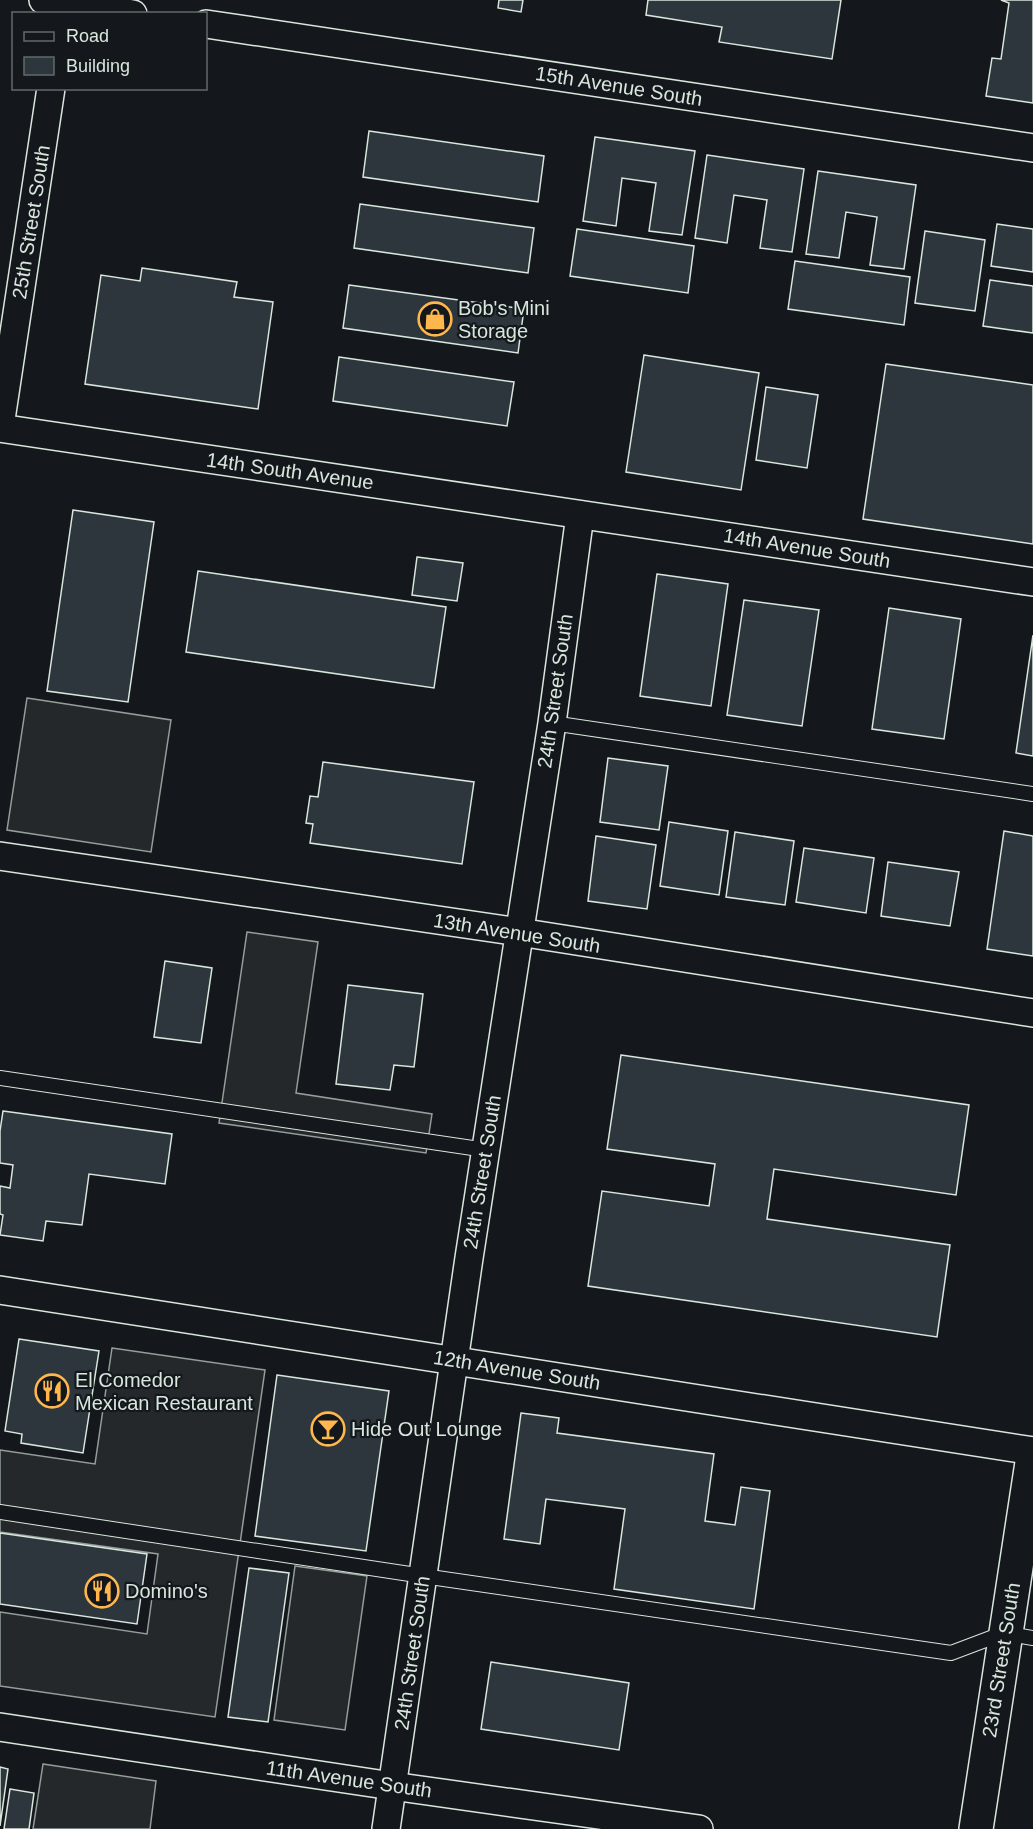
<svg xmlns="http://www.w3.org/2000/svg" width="1033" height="1829" font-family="Helvetica,sans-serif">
<rect width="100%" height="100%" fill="#14181c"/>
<!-- parking -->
<g fill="#24282b" stroke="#939e99" stroke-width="1.5">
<polygon points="27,698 171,720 151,852 7,830"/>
<polygon points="247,932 318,942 296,1093 432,1114 426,1153 219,1123"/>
<polygon points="112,1348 265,1370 215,1717 0,1686 0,1612 147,1634 158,1554 0,1532 0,1450 95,1464"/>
<polygon points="295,1566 367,1576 345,1730 274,1720"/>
<polygon points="43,1764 156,1781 150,1829 33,1829"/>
</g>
<!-- building -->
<g fill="#2c363c" stroke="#d8e6dc" stroke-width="1.5">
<polygon points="499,0 523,0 521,12 498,8"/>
<polygon points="648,0 841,0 832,59 719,42 722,27 646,15"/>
<polygon points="1001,0 1033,0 1033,103 986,96 992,58 1001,59 1009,3"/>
<polygon points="369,131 544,156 538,202 363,177"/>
<polygon points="595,137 695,151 682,235 649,231 656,183 622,178 616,226 583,221"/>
<polygon points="707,155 804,169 792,252 760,248 767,200 734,195 727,243 695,238"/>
<polygon points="818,171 916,185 904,269 870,265 877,217 846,212 839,258 806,254"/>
<polygon points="360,204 534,228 528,273 354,248"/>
<polygon points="997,224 1033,229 1033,272 991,266"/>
<polygon points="577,229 694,246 688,293 570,276"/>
<polygon points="925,231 985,240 975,311 915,303"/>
<polygon points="795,261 910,277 904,325 788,309"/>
<polygon points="142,268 237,282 234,297 273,302 258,409 85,384 101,275 140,281"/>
<polygon points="990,280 1033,286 1033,333 983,326"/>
<polygon points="349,285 524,309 518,353 343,328"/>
<polygon points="644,355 759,373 741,490 626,472"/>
<polygon points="339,357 514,382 507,426 333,401"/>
<polygon points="886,364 1033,385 1033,544 863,519"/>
<polygon points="766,387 818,395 807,468 756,460"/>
<polygon points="73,510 154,522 128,702 47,691"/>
<polygon points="417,557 463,563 457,601 412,595"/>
<polygon points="198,571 446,607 434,688 186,652"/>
<polygon points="657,574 728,584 711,706 640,696"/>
<polygon points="744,600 819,610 802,726 727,715"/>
<polygon points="889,608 961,619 944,739 872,729"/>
<polygon points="1033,635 1033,756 1016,753"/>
<polygon points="608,758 668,766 659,830 600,822"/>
<polygon points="323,762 474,782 462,864 310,843 313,824 306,823 310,796 318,797"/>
<polygon points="669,822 728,831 719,895 660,886"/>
<polygon points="1004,831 1033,836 1033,956 987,949"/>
<polygon points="735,832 794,841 785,905 726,897"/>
<polygon points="596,836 656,845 647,909 588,901"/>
<polygon points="804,848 874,858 866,913 796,902"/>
<polygon points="888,862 959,872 950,926 881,916"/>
<polygon points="165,961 212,968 201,1043 154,1037"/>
<polygon points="348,985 423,994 414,1067 394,1065 390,1090 336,1084"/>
<polygon points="621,1055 969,1105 956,1195 774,1169 767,1219 950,1245 937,1337 588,1286 602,1191 709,1206 715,1164 607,1149"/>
<polygon points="3,1111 172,1134 165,1184 89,1174 82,1225 46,1221 43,1241 0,1235 3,1215 0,1214 0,1186 10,1188 13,1165 0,1163 0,1131"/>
<polygon points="19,1339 99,1351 83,1453 21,1443 22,1434 5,1431"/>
<polygon points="277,1375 389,1391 366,1551 255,1536"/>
<polygon points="521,1413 559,1418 557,1433 714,1454 705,1521 735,1525 741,1487 770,1491 754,1609 614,1589 625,1509 546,1499 540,1544 504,1539"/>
<polygon points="0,1533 147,1554 137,1624 0,1604"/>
<polygon points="249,1568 289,1573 268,1722 228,1717"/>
<polygon points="491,1662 629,1683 619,1750 481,1729"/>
<polygon points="0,1767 8,1769 0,1826"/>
<polygon points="10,1789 34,1793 29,1829 4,1829"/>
</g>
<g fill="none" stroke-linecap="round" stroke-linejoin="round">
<!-- service casing -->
<g stroke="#d8e6dc" stroke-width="16">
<g id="service">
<polyline points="552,723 1033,794"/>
<polyline points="0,1078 486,1150"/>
<polyline points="0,1512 423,1576 951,1653 1004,1633 1033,1638"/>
</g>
</g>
<!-- minor casing -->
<g stroke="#d8e6dc" stroke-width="30">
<g id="minor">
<polyline points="43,0 133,14"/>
<polyline points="206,24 1033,148"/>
<polyline points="0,426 51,88"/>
<polyline points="0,428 1033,582"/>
<polyline points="0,856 519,932 1033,1013"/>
<polyline points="0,1290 1033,1451"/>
<polyline points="0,1727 392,1786 699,1829"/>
<polyline points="386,1829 469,1258 552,723 580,515"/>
</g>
</g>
<!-- tertiary casing -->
<g stroke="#d8e6dc" stroke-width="36">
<polyline id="tertiary" points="976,1829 1033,1456"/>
</g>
<!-- service -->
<use href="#service" stroke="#14181c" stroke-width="14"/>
<!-- minor -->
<use href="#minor" stroke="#14181c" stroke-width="27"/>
<!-- tertiary -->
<use href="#tertiary" stroke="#14181c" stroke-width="33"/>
</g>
<!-- icons -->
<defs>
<g id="shop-ring" transform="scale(1.725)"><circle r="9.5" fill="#14181c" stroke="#ffb74d" stroke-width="1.5"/><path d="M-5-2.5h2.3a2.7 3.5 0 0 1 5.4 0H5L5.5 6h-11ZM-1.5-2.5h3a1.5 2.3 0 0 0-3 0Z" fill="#ffb74d"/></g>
<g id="restaurant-ring" transform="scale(1.725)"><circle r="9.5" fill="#14181c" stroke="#ffb74d" stroke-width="1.5"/><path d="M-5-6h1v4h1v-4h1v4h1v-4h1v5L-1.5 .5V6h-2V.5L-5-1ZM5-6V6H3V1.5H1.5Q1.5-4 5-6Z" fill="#ffb74d"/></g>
<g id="bar-ring" transform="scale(1.725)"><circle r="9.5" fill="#14181c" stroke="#ffb74d" stroke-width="1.5"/><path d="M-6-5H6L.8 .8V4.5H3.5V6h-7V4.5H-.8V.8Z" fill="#ffb74d"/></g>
</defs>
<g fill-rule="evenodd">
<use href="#shop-ring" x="435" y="319"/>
<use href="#restaurant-ring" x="52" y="1391"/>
<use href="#bar-ring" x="328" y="1429"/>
<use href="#restaurant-ring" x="102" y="1591"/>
</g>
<g text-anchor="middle" stroke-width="4.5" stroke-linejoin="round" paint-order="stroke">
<!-- street labels -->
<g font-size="20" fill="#d8e6dc" stroke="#14181c">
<text transform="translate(619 86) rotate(9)" y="7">15th Avenue South</text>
<text transform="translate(31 222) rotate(-81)" y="7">25th Street South</text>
<text transform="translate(290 471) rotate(8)" y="7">14th South Avenue</text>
<text transform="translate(807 548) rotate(9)" y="7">14th Avenue South</text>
<text transform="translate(555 691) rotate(-82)" y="7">24th Street South</text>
<text transform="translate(517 933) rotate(9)" y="7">13th Avenue South</text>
<text transform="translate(482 1172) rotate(-81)" y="7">24th Street South</text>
<text transform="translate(517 1370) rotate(9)" y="7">12th Avenue South</text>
<text transform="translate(412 1653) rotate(-82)" y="7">24th Street South</text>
<text transform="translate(1001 1660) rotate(-81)" y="7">23rd Street South</text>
<text transform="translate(349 1779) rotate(8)" y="7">11th Avenue South</text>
</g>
<!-- poi labels -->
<g font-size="20" fill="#d8e6dc" stroke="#14181c" text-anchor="start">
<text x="458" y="315">Bob's Mini<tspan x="458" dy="23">Storage</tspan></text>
<text x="75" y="1387">El Comedor<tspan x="75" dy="23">Mexican Restaurant</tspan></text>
<text x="351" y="1436">Hide Out Lounge</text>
<text x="125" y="1598">Domino's</text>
</g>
</g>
<!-- legend -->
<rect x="12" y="12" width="195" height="78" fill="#14181c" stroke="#626a69" stroke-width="1.5"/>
<rect x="24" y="32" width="30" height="9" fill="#14181c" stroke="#626a69" stroke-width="1.5"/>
<text x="66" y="42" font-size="18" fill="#d8e6dc">Road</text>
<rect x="24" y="57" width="30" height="18" fill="#2c363c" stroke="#626a69" stroke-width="1.5"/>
<text x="66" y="72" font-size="18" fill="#d8e6dc">Building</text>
</svg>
